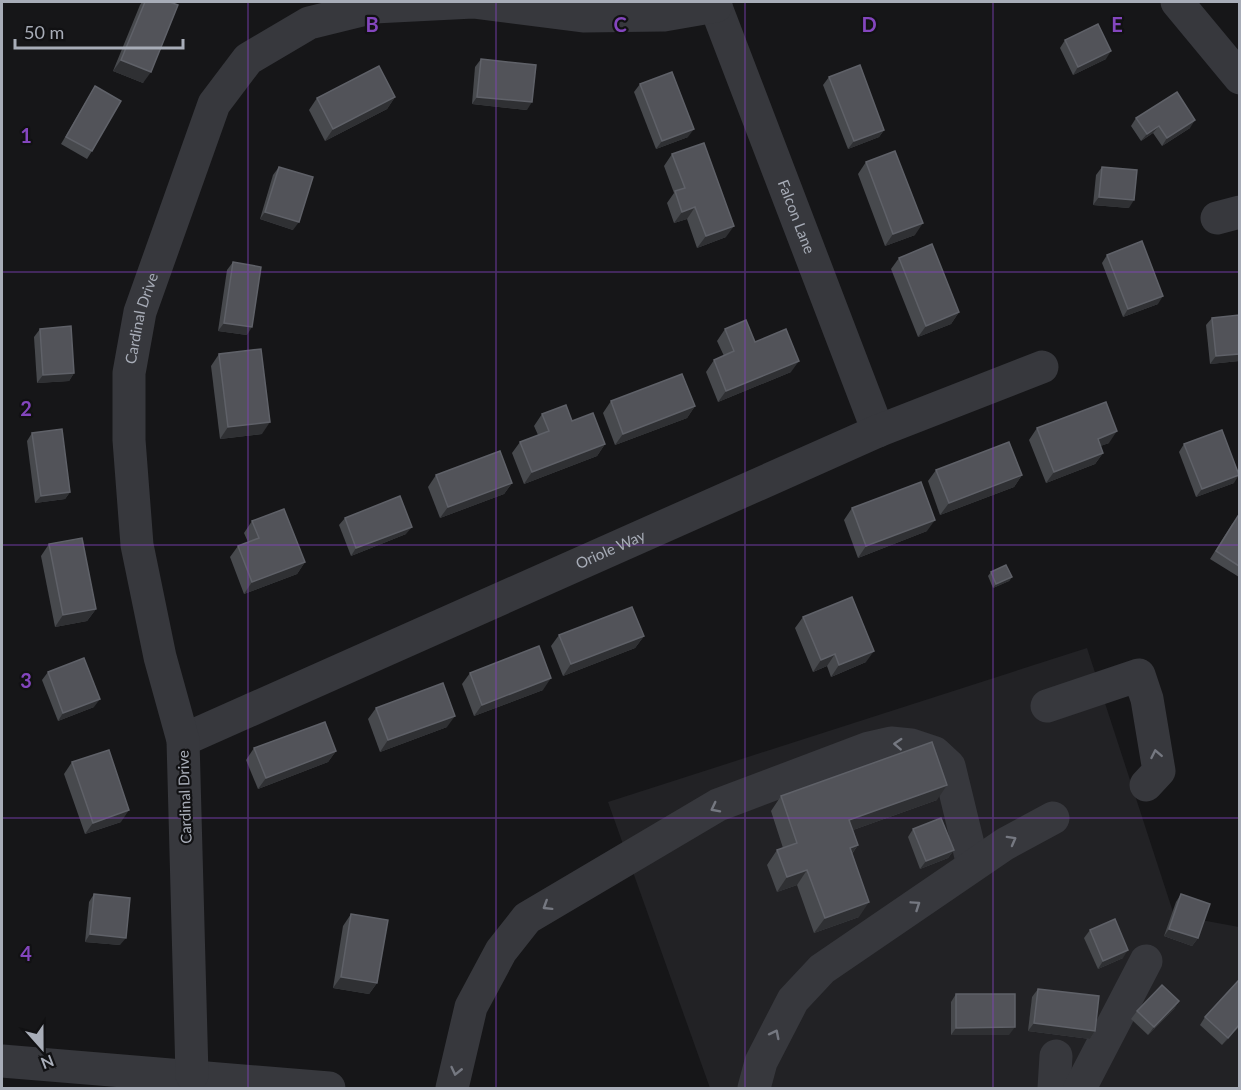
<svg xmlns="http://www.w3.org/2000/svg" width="1241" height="1090" font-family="Lato,sans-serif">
<rect width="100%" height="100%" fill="#161618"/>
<!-- built -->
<polygon fill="#222225" points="1087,648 1174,915 1239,927 1239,1088 710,1088 608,802"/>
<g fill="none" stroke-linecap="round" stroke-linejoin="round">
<!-- minor -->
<g stroke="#37383d" stroke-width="33">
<path id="s1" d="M714 2 878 431"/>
<polyline points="1177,2 1240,78"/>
<polyline points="1217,218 1240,212"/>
<polyline points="1047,706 1139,675 1147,699 1159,771 1146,785"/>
<path id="s2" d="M183 740 878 431 1042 367"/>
<polyline points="2,1061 329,1088"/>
<path id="s3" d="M192 1075 183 740 160 657 137 545 129 440V373L140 312 214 104 248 59 309 23 374 7 473 2 583 16 664 15 716 6"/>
<polyline points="452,1088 471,1007 501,951 527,918 718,805 869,748 891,743 911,745 935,753 949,766 973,865"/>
<polyline points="754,1088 761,1062 793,1000 822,969 1005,844 1053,818"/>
<polyline points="1054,1088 1056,1056"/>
<polyline points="1080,1088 1146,961"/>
</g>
</g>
<!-- wall -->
<g fill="#47494d">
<polygon points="142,2 170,2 143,83 113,71 140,5"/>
<polygon points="1065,40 1106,59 1073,75 1060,48"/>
<polygon points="481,59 527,110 472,104 475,67"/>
<polygon points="829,77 884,130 879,137 848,149 823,85"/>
<polygon points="640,84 688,137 656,149 634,92"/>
<polygon points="95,86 92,151 87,159 61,144"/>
<polygon points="395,97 387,109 325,141 309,110 317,98"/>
<polygon points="1136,118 1190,128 1162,146 1153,133 1141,141 1131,126"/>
<polygon points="672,154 726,237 697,248 687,219 674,223 667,203 674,193 664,166"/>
<polygon points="866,162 915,235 885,246 858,174"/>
<polygon points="279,167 293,230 260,219 273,175"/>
<polygon points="1102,167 1129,208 1093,205 1096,175"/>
<polygon points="1107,255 1158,304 1123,317 1102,263"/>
<polygon points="899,258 959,312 951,324 918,337 891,269"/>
<polygon points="233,262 247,335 218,331 227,270"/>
<polygon points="1212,318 1239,361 1210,364 1206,325"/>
<polygon points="40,329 74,373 69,381 37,383 34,337"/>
<polygon points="725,329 755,342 791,372 718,402 706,372 714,360 724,356 717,341"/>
<polygon points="219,354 262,434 220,439 211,366"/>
<polygon points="611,401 695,406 687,418 615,445 603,413"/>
<polygon points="542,414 572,421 605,444 597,456 524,484 512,453 520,442 538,435 534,426"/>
<polygon points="1037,428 1109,443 1100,446 1103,453 1095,464 1046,483 1029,440"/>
<polygon points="32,433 70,492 65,499 35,503 27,441"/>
<polygon points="1184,444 1234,483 1196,497 1179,452"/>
<polygon points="936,470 1022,475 1014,487 940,515 928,481"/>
<polygon points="436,475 512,483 504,494 440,518 428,487"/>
<polygon points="852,508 927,531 858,558 844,520"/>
<polygon points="1239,517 1239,577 1210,559 1232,524"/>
<polygon points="345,518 406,534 351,556 339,525"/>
<polygon points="252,521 305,562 297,574 244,594 230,557 238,546 248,542 244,533"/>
<polygon points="49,544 96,609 87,621 55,627 41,556"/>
<polygon points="991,572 1012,577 1009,581 993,588 988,576"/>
<polygon points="803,617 866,662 831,677 827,666 813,672 795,628"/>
<polygon points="559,635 644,636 635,648 563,676 551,646"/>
<polygon points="48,672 94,707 58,721 42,680"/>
<polygon points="470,673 543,690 474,716 462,684"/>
<polygon points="376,708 447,727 380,752 368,719"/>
<polygon points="254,748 336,751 328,762 258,789 246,760"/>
<polygon points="72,762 121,822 85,834 64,774"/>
<polygon points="781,796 937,800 853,830 858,845 852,854 859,917 814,933 797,885 777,892 767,865 777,850 783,848 771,811"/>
<polygon points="913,829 954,850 948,858 920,869 908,837"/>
<polygon points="94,894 120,945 85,942 89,902"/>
<polygon points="1181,894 1198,938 1192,946 1164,936 1176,902"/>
<polygon points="351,914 377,983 369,994 333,988 343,926"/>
<polygon points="1090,930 1123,958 1098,969 1084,938"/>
<polygon points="1038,989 1095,1031 1090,1039 1028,1031 1032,997"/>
<polygon points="956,994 1009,1035 951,1035 951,1002"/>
<polygon points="1179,1001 1174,1009 1148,1035 1131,1019 1137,1011"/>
<polygon points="1205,1017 1239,1027 1222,1045 1200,1025"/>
</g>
<!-- shaded-wall -->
<g fill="#2f3033">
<polygon points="1111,51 1106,59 1073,75 1078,67"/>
<polygon points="121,60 151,72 143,83 113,71"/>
<polygon points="395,97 387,109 325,141 333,129"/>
<polygon points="477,97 532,102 527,110 472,104"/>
<polygon points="1195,120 1190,128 1162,146 1167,138"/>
<polygon points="1159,126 1153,133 1141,141 1147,134"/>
<polygon points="694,129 688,137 656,149 662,141"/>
<polygon points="884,130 879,137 848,149 854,141"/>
<polygon points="1099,197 1134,200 1129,208 1093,205"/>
<polygon points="695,207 687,219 674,223 682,212"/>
<polygon points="265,212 299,222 293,230 260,219"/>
<polygon points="923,223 915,235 885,246 893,234"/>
<polygon points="734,226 726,237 697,248 706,236"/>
<polygon points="1163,296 1158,304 1123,317 1128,309"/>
<polygon points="959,312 951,324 918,337 926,326"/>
<polygon points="224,323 252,327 247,335 218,331"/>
<polygon points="1239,354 1239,361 1210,364 1216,356"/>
<polygon points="799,361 791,372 718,402 726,391"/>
<polygon points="74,373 69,381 37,383 43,375"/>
<polygon points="695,406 687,418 615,445 623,434"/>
<polygon points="270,422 262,434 220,439 228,427"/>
<polygon points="1117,431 1109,443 1090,450 1098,439"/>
<polygon points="605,444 597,456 524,484 532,472"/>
<polygon points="1103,453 1095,464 1046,483 1054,472"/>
<polygon points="1022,475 1014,487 940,515 949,503"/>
<polygon points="1239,475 1234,483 1196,497 1202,489"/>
<polygon points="512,483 504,494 440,518 448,507"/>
<polygon points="70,492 65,499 35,503 41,496"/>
<polygon points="935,520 927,531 858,558 866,546"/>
<polygon points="412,527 406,534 351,556 356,548"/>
<polygon points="305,562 297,574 244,594 252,582"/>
<polygon points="1012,577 1009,581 993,588 996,584"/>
<polygon points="96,609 87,621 55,627 63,615"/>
<polygon points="644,636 635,648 563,676 571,664"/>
<polygon points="874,651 866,662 831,677 839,665"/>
<polygon points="835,654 827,666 813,672 821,660"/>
<polygon points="551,678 543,690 474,716 482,705"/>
<polygon points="100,699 94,707 58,721 63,713"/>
<polygon points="455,716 447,727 380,752 388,740"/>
<polygon points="336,751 328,762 258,789 266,778"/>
<polygon points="947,785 937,800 839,835 849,820"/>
<polygon points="129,810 121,822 85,834 93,823"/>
<polygon points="858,845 847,860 850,848"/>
<polygon points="954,850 948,858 920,869 926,861"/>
<polygon points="807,870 797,885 777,892 787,877"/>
<polygon points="869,902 859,917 814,933 825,918"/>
<polygon points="1169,929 1198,938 1192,946 1164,936"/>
<polygon points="90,934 126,938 120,945 85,942"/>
<polygon points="1128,950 1123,958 1098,969 1103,961"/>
<polygon points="341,977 377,983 369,994 333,988"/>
<polygon points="1179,1001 1174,1009 1148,1035 1154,1027"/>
<polygon points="1034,1023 1095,1031 1090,1039 1028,1031"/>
<polygon points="1239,1025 1239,1027 1222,1045 1228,1038"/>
<polygon points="1015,1027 1009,1035 951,1035 956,1028"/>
</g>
<!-- building -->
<g fill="#525359" stroke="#5f6168" stroke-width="1.5">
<polygon points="145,2 170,2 178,5 151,72 121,60"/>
<polygon points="1098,24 1111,51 1078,67 1065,40"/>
<polygon points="481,59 536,65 532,102 477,97"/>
<polygon points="860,65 884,130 854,141 829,77"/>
<polygon points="379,66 395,97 333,129 317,98"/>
<polygon points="672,72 694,129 662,141 640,84"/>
<polygon points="95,86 121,101 92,151 66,137"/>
<polygon points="1177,92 1195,120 1167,138 1159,126 1147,134 1136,118"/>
<polygon points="704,143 734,226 706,236 695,207 682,212 675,191 685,188 672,154"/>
<polygon points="895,151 923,223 893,234 866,162"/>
<polygon points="279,167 313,177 299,222 265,212"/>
<polygon points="1102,167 1137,170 1134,200 1099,197"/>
<polygon points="1142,241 1163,296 1128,309 1107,255"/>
<polygon points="932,244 959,312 926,326 899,258"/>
<polygon points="233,262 261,267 252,327 224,323"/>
<polygon points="1239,315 1239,354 1216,356 1212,318"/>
<polygon points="746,320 755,342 786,329 799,361 726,391 714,360 734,351 725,329"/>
<polygon points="71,326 74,373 43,375 40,329"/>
<polygon points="261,349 270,422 228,427 219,354"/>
<polygon points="682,374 695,406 623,434 611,401"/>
<polygon points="1106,402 1117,431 1098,439 1103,453 1054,472 1037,428"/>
<polygon points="566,405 572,421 593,413 605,444 532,472 520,442 549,431 542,414"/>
<polygon points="62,429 70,492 41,496 32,433"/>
<polygon points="1222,430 1239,475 1202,489 1184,444"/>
<polygon points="1009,442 1022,475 949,503 936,470"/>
<polygon points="500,451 512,483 448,507 436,475"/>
<polygon points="921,482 935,520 866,546 852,508"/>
<polygon points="400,496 412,527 356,548 345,518"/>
<polygon points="284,509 305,562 252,582 238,546 259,538 252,521"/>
<polygon points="1238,516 1239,517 1239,566 1216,551"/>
<polygon points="82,538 96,609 63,615 49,544"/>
<polygon points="1006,565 1012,577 996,584 991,572"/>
<polygon points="852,597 874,651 839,665 835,654 821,660 803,617"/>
<polygon points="632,607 644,636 571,664 559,635"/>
<polygon points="539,646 551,678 482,705 470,673"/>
<polygon points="84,658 100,699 63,713 48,672"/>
<polygon points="443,683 455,716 388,740 376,708"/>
<polygon points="325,722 336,751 266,778 254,748"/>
<polygon points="932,742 947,785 849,820 858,845 850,848 869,902 825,918 807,870 787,877 777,850 797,843 781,796"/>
<polygon points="109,750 129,810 93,823 72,762"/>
<polygon points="941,818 954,850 926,861 913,829"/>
<polygon points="94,894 130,898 126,938 90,934"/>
<polygon points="1181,894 1210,904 1198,938 1169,929"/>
<polygon points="351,914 388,920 377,983 341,977"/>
<polygon points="1115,919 1128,950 1103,961 1090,930"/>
<polygon points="1239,980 1239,1025 1228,1038 1205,1017"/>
<polygon points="1162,985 1179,1001 1154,1027 1137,1011"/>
<polygon points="1038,989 1099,996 1095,1031 1034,1023"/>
<polygon points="956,994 1015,994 1015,1027 956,1028"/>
</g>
<!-- one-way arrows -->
<defs><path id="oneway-chevron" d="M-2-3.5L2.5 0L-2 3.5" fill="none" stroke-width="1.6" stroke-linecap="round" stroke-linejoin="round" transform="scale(1.5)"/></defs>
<g stroke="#757881">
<use href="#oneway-chevron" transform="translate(898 744) rotate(-177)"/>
<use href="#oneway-chevron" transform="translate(1156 754) rotate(-101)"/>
<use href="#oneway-chevron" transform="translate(715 808) rotate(153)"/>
<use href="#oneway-chevron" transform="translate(1012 840) rotate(-29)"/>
<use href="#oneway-chevron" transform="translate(916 905) rotate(-34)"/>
<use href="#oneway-chevron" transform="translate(547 906) rotate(148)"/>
<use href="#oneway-chevron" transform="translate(775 1034) rotate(-63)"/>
<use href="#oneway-chevron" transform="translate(456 1071) rotate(103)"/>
</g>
<!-- grid -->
<path fill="none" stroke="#8446be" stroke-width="1.5" stroke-opacity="0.55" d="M248 2V1088M496 2V1088M745 2V1088M993 2V1088M2 272H1240M2 545H1240M2 818H1240"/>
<g text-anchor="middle" stroke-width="4.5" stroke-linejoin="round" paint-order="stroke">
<!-- street labels -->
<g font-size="15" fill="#a8adb8" stroke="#111113">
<text dy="5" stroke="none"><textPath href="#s1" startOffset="230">Falcon Lane</textPath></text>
<text dy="5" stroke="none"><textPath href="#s3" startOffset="764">Cardinal Drive</textPath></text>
<text dy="5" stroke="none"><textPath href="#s2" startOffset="468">Oriole Way</textPath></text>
<text transform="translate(185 797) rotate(-92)" y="5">Cardinal Drive</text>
</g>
</g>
<g font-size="20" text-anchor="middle" font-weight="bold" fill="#8446be" stroke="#111113" stroke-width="4.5" stroke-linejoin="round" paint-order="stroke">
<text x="372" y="32">B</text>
<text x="620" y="32">C</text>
<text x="869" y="32">D</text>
<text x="1117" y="32">E</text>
<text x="26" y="143">1</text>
<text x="26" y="416">2</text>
<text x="26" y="688">3</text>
<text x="26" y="961">4</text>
</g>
<!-- border -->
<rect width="1241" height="1090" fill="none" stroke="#a8adb8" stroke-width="6"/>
<!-- north arrow -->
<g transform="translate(42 1048) rotate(159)" stroke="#111113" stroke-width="4.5" paint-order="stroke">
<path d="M0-4.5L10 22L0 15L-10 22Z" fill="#a8adb8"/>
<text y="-9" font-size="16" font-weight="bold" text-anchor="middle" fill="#a8adb8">N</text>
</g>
<!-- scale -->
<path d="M15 39v9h168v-9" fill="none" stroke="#a8adb8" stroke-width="3"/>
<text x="24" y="39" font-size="18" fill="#a8adb8" stroke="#111113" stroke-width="4.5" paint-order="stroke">50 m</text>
</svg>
